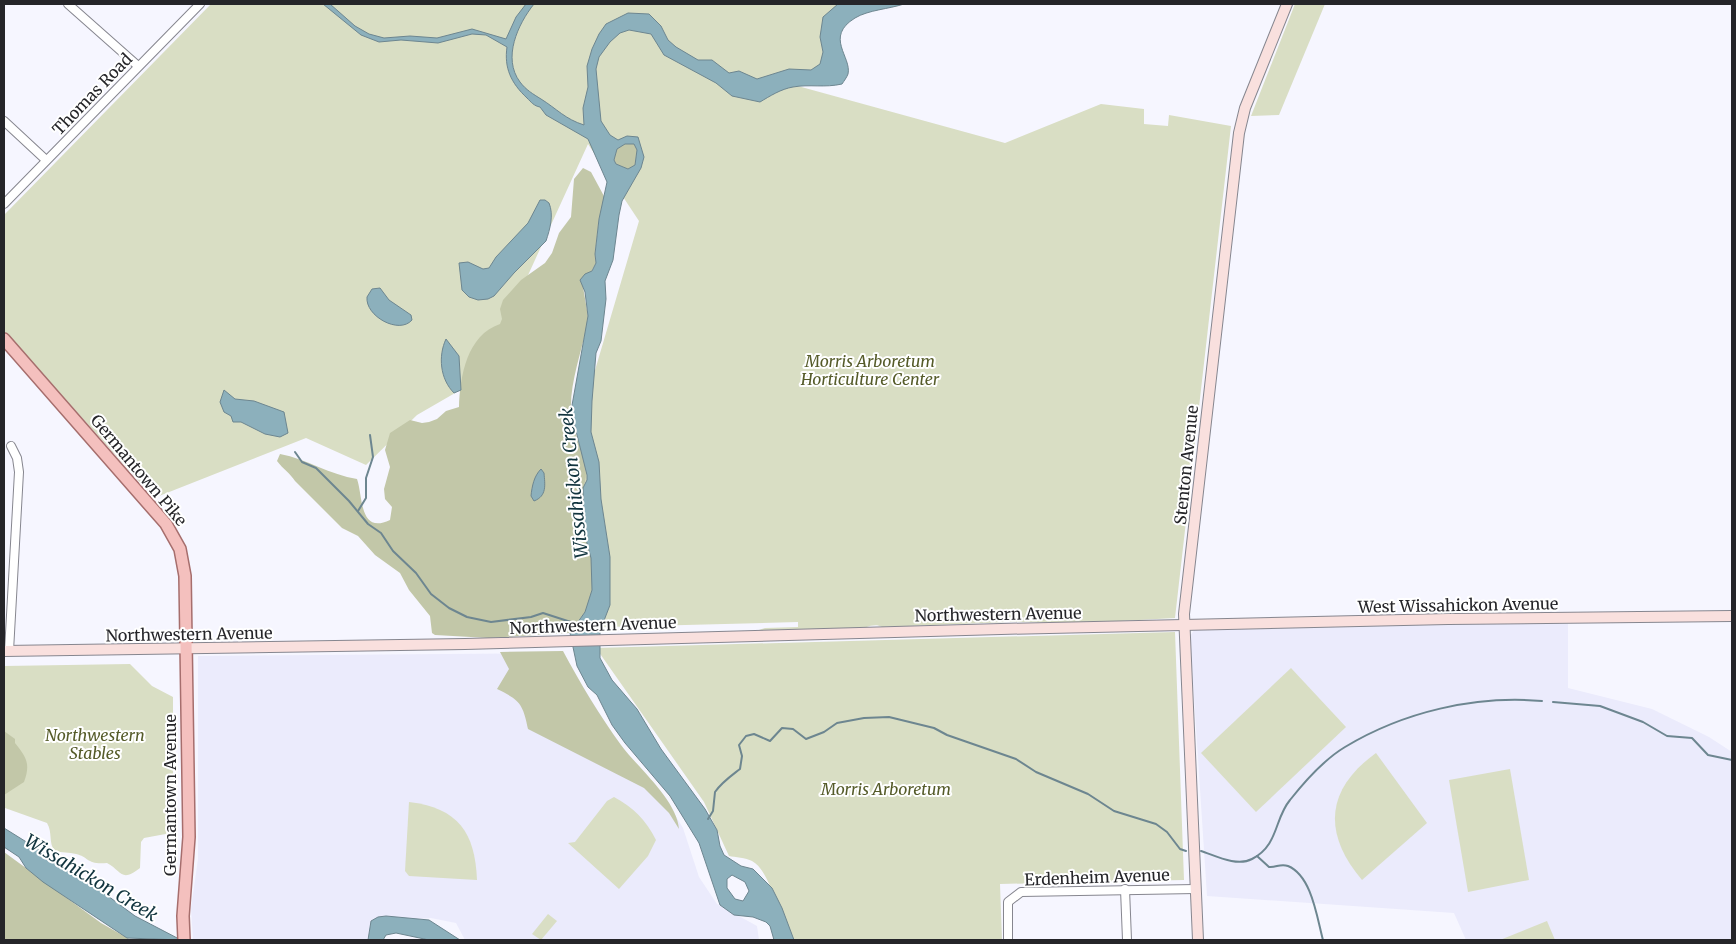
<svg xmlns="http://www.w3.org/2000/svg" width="1736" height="944" font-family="Merriweather,serif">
<rect width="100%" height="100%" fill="#f6f6ff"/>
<!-- built -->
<g fill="#ebebfc">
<polygon points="1446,624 1568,624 1568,688 1652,709 1709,737 1732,752 1732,940 1466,940 1454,913 1207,896 1190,636 1195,629"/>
<polygon points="562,653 619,745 670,807 683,828 699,877 717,904 757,926 759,940 465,940 456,923 431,918 402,920 370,940 193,940 191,908 198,859 198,656"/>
</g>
<!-- green -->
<g fill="#d9dec4">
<path d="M211 4H864L831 29 841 47 839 71 765 77 1005 143 1101 104 1144 109V124L1168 126 1169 115 1231 126 1175 618 1084 623 1010 622 882 627C874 622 865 629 856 629 824 630 791 630 759 630L765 628 798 627V622L567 628 583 411 639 221 588 144 481 378 417 415 366 465 306 438 154 498 4 331V215Z"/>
<polygon points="1295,4 1325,4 1279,115 1251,116"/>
<path d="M1175 632 1184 880 1000 884 1002 940H785C781 921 771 871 752 861 746 858 735 857 729 856L704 802 596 648Z"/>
<path d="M130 664 152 686 173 697V823L171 824V833L144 838 141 842 140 868C121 883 122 871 107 863 87 865 89 857 76 854 69 852 62 853 55 851 48 843 53 833 47 823L5 808 4 666Z"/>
<polygon points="1291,668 1346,727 1256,812 1201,753"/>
<path d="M1376 753 1427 823 1362 880C1322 833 1326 789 1376 753Z"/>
<polygon points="1510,769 1529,880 1468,892 1449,780"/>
<path d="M614 797C633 807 646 820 656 840L648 856 619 889 568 843 575 842 607 801Z"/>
<path d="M409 802C458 808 475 832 477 880L409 876 405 871Z"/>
<polygon points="548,914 557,921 541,940 532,934"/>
<polygon points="1547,921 1555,940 1500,940"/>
</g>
<!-- forest -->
<g fill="#c2c7a8">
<polygon points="625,144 634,144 637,150 635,165 628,169 616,164 614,160 617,149"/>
<path d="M583 168 591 172 605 198 599 219 595 254 596 263 583 287 588 316 587 326C581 353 570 383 571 410 571 436 594 463 583 488 586 519 599 575 589 604 585 615 575 622 570 633L489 638 435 635 432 633 430 616 409 590 400 573 375 555 358 536 342 528 295 481C290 473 283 469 277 461L280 454C307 459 330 475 357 479 363 496 359 535 390 520L392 507 385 499 384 489 390 467 385 450 390 433 410 420 422 423 429 422 437 419 446 411 459 407C460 376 467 335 500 324L502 319 500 309 503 300 521 280 545 263 552 253 559 233 571 217 574 179Z"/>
<path d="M563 651C580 683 600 716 621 745 638 768 677 800 679 829L669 813 644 788 528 729C523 704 520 700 497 689L509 669 500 652Z"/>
<path d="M4 731 15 739V743C26 757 31 763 24 782L4 795Z"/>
<polygon points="4,852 101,923 131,940 4,940"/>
</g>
<!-- water -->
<g fill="#8cb0bc" stroke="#6d8690" fill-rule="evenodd">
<path d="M323 4H330L355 26 369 34 384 38 410 36 437 38 472 29 506 39 516 17 526 4H534C518 24 502 58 520 82 526 90 533 94 541 99 557 109 565 119 584 125L583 108 588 87 587 66 592 49 599 34 606 24 628 13 649 14 661 26 668 40 676 47 698 60H712L729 73 739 71 757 79 789 69 811 70 820 64 823 52 820 37 823 17 838 4H904C889 9 868 10 855 18 824 37 852 57 848 74 847 77 844 81 842 84 825 88 809 84 793 87 781 89 770 96 760 102L732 96 716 83 664 55 651 34 629 30 620 33 610 42 599 57 596 69 601 121 610 135 618 140 627 136 638 137 644 157 641 168 622 201 619 215 613 260 605 281 606 299 601 341 596 353 592 401 591 432 599 462 601 499 610 557V605L600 631V658L612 680 637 709 661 749 705 809 717 830 720 846 724 855 741 866 753 869 772 888 782 908 794 940H774L770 926 766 922 753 917 734 915 720 905 699 843 670 796 625 743 612 725 597 695 588 687 577 666 570 633 585 612 592 590 591 558 584 532 583 488 587 480V475L571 411 588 316 585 292 580 280 585 274 592 271 596 263 595 254 599 219 607 182 588 139 546 115 540 107C534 106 531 102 527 98 511 83 504 68 507 47L486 35 472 34 438 43 401 40 379 42 361 35ZM625 144H634L637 150 635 165 628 169 616 164 614 160 617 149ZM732 875 745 882 749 891 743 901 735 899 727 888V879Z"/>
<path d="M540 200H545L549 203C554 215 550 229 546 241L514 273 494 296 488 299 478 300 469 297 462 290 459 263 468 262 483 269 489 268 496 257 528 223Z"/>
<path d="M380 288 389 300 411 315 412 320C399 335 365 316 367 297L372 289Z"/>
<path d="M446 339 459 356 461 390 454 393C440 379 438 356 446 339Z"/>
<polygon points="224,390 235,399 254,401 284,412 288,433 280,437 265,434 241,422 233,422 231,416 224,412 220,402"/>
<path d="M541 469 544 473C545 485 547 496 534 501L531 496C532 486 534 476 541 469Z"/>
<polygon points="4,828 81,876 135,916 181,940 127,938 43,882 26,868 19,857 4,847"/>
<polygon points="386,916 429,920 460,940 429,940 396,933 386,935 383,940 368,940 371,921 378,917"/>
</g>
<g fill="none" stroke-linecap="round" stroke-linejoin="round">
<!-- stream -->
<g stroke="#6d8690" stroke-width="2">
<polyline points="295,452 302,462 316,468 349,501 368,524 381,533 393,551 416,573 431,594 449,608 467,617 491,622 531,617 543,613 577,624"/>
<polyline points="358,511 366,498 366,478 373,457 370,435"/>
<polyline points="1553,702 1600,706 1643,722 1667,736 1692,738 1708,755 1732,760"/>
<path d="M708 819 713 811 715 792C722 782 731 776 740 769L742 756 739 745 746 736 754 734 770 741 782 728 793 729 806 739 824 732 837 723 864 718 889 717 934 728 947 735 1016 759 1036 772 1088 794 1114 811 1156 824 1167 832 1180 849 1186 851"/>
<path d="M1201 851C1216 856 1237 867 1252 859 1279 845 1274 819 1290 800 1305 781 1325 759 1345 747 1403 712 1475 695 1542 701"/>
<path d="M1257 856 1269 867C1276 868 1280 863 1288 866 1312 876 1317 918 1323 940"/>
</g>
<!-- street casing -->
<g stroke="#86868f" stroke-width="10">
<g id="street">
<polyline points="68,4 138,66"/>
<polyline points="4,121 46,160"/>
<polyline points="4,204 200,4"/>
<polyline points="9,651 19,472 17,458 11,446"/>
<polyline points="1125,889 1127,940"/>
<polyline points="1008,940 1008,902 1021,892 1196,889"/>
</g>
</g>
<!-- secondary casing -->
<g stroke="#86868f" stroke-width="12">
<g id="secondary">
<polyline points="4,651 465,644 1001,629 1448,619 1732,616"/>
<polyline points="1198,940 1184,614 1239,133 1245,108 1287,4"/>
</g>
</g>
<!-- primary casing -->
<g stroke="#a66e6d" stroke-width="14">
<polyline id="primary" points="4,339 166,524 180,549 185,576 189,837 183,916 184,940"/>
</g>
<!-- street -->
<use href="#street" stroke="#fff" stroke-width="8"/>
<!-- secondary -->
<use href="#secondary" stroke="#f9e0de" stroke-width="10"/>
<!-- primary -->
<use href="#primary" stroke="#f4c0be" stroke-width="11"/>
</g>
<g text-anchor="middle" stroke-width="4" stroke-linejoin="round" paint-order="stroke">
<!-- street labels -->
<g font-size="16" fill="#252529" stroke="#fff">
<text transform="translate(92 94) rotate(-46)" y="6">Thomas Road</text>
<text transform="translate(1186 465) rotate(-84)" y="6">Stenton Avenue</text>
<text transform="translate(139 470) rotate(50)" y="6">Germantown Pike</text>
<text transform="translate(1458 605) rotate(-1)" y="6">West Wissahickon Avenue</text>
<text transform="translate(998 614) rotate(-1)" y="6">Northwestern Avenue</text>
<text transform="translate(593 625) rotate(-2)" y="6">Northwestern Avenue</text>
<text transform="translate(189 634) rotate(-1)" y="6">Northwestern Avenue</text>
<text transform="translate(170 795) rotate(-90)" y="6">Germantown Avenue</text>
<text transform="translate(1097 877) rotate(-2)" y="6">Erdenheim Avenue</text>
</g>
<!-- park labels -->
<g font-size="16" font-style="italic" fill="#555b29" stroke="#fff">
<text x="870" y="367">Morris Arboretum<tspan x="870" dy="18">Horticulture Center</tspan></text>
<text x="95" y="741">Northwestern<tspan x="95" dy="18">Stables</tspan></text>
<text x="886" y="795">Morris Arboretum</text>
</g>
<!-- water labels -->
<g font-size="18" font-style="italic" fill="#11343e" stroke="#fff">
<text transform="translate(574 483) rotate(-96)" y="6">Wissahickon Creek</text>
<text transform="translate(91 878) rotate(31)" y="6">Wissahickon Creek</text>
</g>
</g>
<!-- border -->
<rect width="1736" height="944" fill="none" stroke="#252529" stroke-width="10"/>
</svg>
